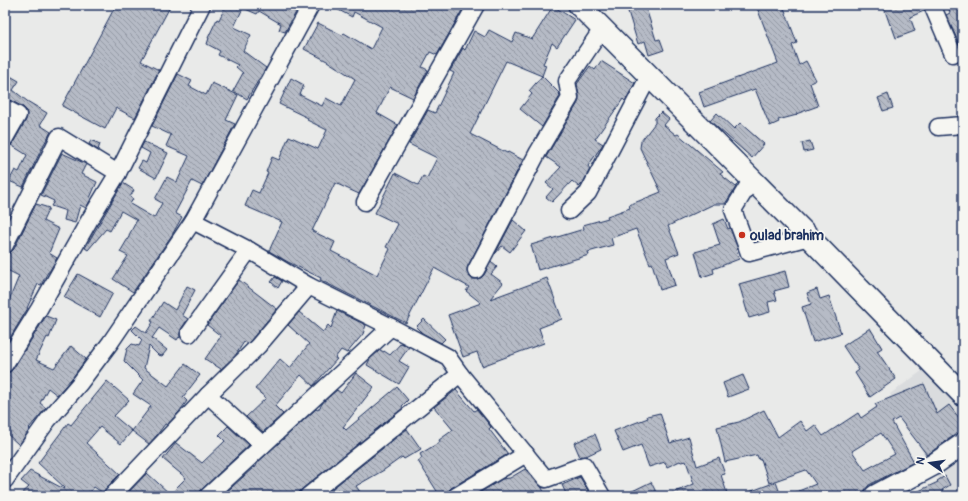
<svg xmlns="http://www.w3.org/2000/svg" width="968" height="501" font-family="Pangolin,sans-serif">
<defs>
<pattern id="building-back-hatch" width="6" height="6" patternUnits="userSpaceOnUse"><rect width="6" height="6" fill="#b6bbc6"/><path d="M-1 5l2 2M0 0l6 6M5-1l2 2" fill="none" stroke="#9398a4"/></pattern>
</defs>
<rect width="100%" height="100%" fill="#e9eae9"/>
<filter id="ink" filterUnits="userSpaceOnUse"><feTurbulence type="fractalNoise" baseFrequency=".025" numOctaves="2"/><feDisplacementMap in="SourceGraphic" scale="8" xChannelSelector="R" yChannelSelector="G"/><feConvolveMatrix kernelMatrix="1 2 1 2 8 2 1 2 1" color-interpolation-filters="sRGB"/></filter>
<g filter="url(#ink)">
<!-- built -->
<polygon fill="#dadcde" points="926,368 963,408 963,496 951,496 931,467 890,394"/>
<!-- building -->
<g fill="url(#building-back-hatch)" stroke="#1b2f5e" fill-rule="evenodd">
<polygon points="116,5 171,5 141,61 159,70 135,118 116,108 105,129 62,106"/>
<polygon points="226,5 300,5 285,32 279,30 281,24 259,11 257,14 243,8 234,27 251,35 243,51 266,68 247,99 233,91 243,73 236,67 238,65 218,55 220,51 207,44 209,38 208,38 217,19 219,20"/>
<polygon points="329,5 465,5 437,55 430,52 422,67 428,70 413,98 390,87 377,113 398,125 359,194 335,183 312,231 335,242 331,251 377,275 390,249 386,247 398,224 375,213 395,173 418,185 423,176 427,178 437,158 409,144 428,110 435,113 454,73 450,71 463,48 465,50 474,31 485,37 489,30 512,42 516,33 532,39 553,6 575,20 557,47 552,43 543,64 546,65 542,76 506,61 470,134 507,153 508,152 523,160 468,266 467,270 468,275 472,279 477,279 481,278 484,275 491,262 497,267 491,274 503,283 490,299 547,278 562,319 539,328 544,343 482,366 477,352 463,357 448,315 481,303 466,291 469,287 434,268 406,323 320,280 321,278 288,262 269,251 282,222 245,206 252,190 259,193 268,173 266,172 272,157 279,160 289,136 318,149 327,130 307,120 308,118 279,104 291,78 304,85 300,95 322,106 326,98 341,106 355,79 327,61 304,49 318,23 342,35 344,33 371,49 382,27 354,12 352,17"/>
<polygon points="626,5 645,5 656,40 660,39 664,50 649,55 645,41 638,44"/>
<polygon points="756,5 783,5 797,43 792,45 799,65 806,61 816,80 810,83 818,106 796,114 797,115 778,120 779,122 770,126 755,89 704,107 699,92 778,63"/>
<polygon points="883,5 923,5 924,11 910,17 915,31 896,38 891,24 890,25"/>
<polygon points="948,5 963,5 963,58 962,50 946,15 950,13"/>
<polygon points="601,61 635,83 625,101 623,99 595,139 603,144 588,166 590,169 583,183 579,187 572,181 552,202 546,197 553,189 546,183 561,167 546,157 578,103 579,96 577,84 590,66 595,70"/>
<polygon points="5,73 19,81 13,90 27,101 47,113 40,125 51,132 44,144 23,187 9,181 15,170 19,172 27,155 11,145 13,143 26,120 27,114 26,110 23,107 10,100 5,99"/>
<polygon points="178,74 192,81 189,86 206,95 212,83 238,95 226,120 235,124 202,186 192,181 175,213 182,217 172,235 133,292 113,279 128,256 120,252 130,235 129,235 137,220 121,211 110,231 106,229 88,250 85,248 123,183 134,190 130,197 133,199 130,204 154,218 162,203 155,199 167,177 177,182 189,156 166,146 171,135 152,126"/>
<polygon points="542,76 559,93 560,96 542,127 520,109 532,94 529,91"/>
<polygon points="888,94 893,108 883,111 878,98"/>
<polygon points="661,112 669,119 664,125 676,135 678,134 723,172 720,174 736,187 725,204 714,204 668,226 679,253 666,258 675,285 660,290 652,263 650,264 636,229 611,238 613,245 588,252 589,255 538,270 531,245 584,229 583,225 608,218 607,216 630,208 629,205 661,192 640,148 641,141 655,123 655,118"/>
<polygon points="717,113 734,129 740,123 764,144 752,158 710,121"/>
<polygon points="91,140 100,144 98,150 89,144"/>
<polygon points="810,141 813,150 804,152 802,143"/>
<polygon points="144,142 168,153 156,178 138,168 142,161 146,163 150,153 141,148"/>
<polygon points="62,153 86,164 81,174 97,182 90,198 91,199 86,208 80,205 75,223 64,220 66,211 51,206 54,201 41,195"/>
<polygon points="36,204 49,208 43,221 59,229 49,253 57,258 49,272 48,272 41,285 38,284 27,308 28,308 5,346 5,310 19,276 5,269 5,254 10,253 14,249"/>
<polygon points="724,219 728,229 730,228 738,249 736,250 739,259 713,269 714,273 702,277 695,252 720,245 713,224"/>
<polygon points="513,220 526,231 510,252 502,246 495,254"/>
<polygon points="785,271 789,287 774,291 777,300 768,302 770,312 749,318 739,284"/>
<polygon points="78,274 113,293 100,317 64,297"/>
<polygon points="275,277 282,281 278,288 271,282"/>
<polygon points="239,280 277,309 251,340 247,344 244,342 235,356 221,369 205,359 221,336 207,325"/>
<polygon points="187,286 195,290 182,315 188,319 181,329 180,333 180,338 179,337 177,340 159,328 152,338 167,350 162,356 158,355 149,346 144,368 168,386 185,364 200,375 183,397 187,401 179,412 167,425 165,424 157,435 149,444 132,431 151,406 133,394 143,380 124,361 127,349 132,344 139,346 142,340 132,330 136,326 146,333 153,322 151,321 163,302 175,310"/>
<polygon points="817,289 820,299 829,296 841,333 813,342 802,307 811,304 807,293"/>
<polygon points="337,311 366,325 363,334 347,353 341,350 335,358 337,359 313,386 301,375 275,406 283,414 263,432 246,417 266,398 255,389 280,359 290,368 309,344 288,325 299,312 323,332 328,325 331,328"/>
<polygon points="46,316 56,320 49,338 47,337 36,360 54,368 71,346 86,359 73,377 57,395 48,388 40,403 46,408 29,428 30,429 19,445 5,432 5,373 10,372 13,369"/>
<polygon points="424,319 445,339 441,343 422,333 416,327"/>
<polygon points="870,328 882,348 877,351 896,379 870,397 855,373 859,370 843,346"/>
<polygon points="401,343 409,347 399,361 409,367 399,384 367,365 370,359 380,350 384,352 384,351 390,355"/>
<polygon points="356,373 374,387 343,427 346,430 397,387 408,400 402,406 403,408 302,489 299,492 299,496 222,496 254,467 255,468 258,462 316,409 318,410 324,401 337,390 341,393"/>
<polygon points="743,375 749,389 728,397 723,383"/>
<polygon points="107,381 129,400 114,416 132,431 121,444 100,427 86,443 120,474 105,489 103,493 94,487 87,496 19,496 29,487 21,481 30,471 64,489 65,488 38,463 68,423 71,425"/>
<path d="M924 384 937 414 949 405 963 423V432L956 434 927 455 899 418 892 422 914 462 869 485 865 490 863 496H786L816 484 806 470 769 483 761 459 759 460 757 455 725 462 717 427 739 422 764 410 778 437 800 421 807 431 815 425 823 436 858 413 861 418 877 407 875 404ZM881 433 895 454 865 470 852 451Z"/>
<polygon points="456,390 474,411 477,409 491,427 489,429 508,454 451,488 448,491 447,496 440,496 418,461 422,458 420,454 440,442 439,440 453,430 434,407"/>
<polygon points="660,413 670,443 689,437 697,466 719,458 725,474 721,475 728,496 665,496 694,484 686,461 681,462 680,461 667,467 665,462 649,467 641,445 623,452 614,431 648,418 647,416"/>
<polygon points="228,426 249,445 202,489 199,493 199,496 125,496 147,473 170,494 186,478 163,459 176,443 202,463 225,441 219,435"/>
<polygon points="407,429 421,449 404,459 402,457 384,470 356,486 363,496 323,496"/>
<polygon points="595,434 601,449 586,456 580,457 574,443"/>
<polygon points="525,469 541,486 546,496 474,496 502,479 510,478"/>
<polygon points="945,476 950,485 942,490 945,496 908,496 938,482 937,481"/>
<polygon points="580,477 591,496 567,496 562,485"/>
<polygon points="651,482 658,496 622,496"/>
<polygon points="776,482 781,496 741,496 741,495"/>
</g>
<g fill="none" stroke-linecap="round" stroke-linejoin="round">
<!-- minor casing -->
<g stroke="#1b2f5e" stroke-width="19">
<g id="minor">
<polyline points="311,5 193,221 249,250 309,286 391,327 448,357 460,374 546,479 584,465 602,496"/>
<polyline points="932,5 953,54"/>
<polyline points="5,108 18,115 5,138"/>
<polyline points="938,127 963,125"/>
<polyline points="752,179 733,210 749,253 809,237"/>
<polyline points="365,202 476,5"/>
<polyline points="569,211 588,193 649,76"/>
<polyline points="5,245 59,137 118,173"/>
<polyline points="476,270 538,152 570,98 567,81 602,29"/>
<polyline points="189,334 249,250"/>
<polyline points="5,364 39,309 90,219 118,173 202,5"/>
<polyline points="208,395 263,445"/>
<polyline points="5,480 48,420 80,383 110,343 193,221"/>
<polyline points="112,496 208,395 258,346 309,286"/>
<polyline points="208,496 391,327"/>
<polyline points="308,496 460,374"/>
<polyline points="456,496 526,454"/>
</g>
</g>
<!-- major casing -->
<g stroke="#1b2f5e" stroke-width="24">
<g id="major">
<polyline points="579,5 801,229 963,395"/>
<polyline points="875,496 933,465 963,444"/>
</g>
</g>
<!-- minor -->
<use href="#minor" stroke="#f6f6f2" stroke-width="16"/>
<!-- major -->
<use href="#major" stroke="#f6f6f2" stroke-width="21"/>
</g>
</g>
<!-- markers -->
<circle fill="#c8321e" stroke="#f6f6f2" stroke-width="1.5" cx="742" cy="235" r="4"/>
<g text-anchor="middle" stroke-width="3.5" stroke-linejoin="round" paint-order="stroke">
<!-- poi labels -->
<g font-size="14" font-weight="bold" fill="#1b2f5e" stroke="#f6f6f2" text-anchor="start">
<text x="750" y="240">oulad brahim</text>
</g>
</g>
<!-- margin -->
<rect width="968" height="501" fill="none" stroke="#f6f6f2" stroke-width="20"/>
<rect x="10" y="10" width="948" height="481" fill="none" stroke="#1b2f5e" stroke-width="1.5" filter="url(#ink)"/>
<!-- north arrow -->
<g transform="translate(930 463) rotate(283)" stroke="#f6f6f2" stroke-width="3" paint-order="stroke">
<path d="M0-3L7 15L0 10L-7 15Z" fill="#1b2f5e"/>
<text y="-6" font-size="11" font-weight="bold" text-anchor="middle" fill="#1b2f5e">N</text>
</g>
</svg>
